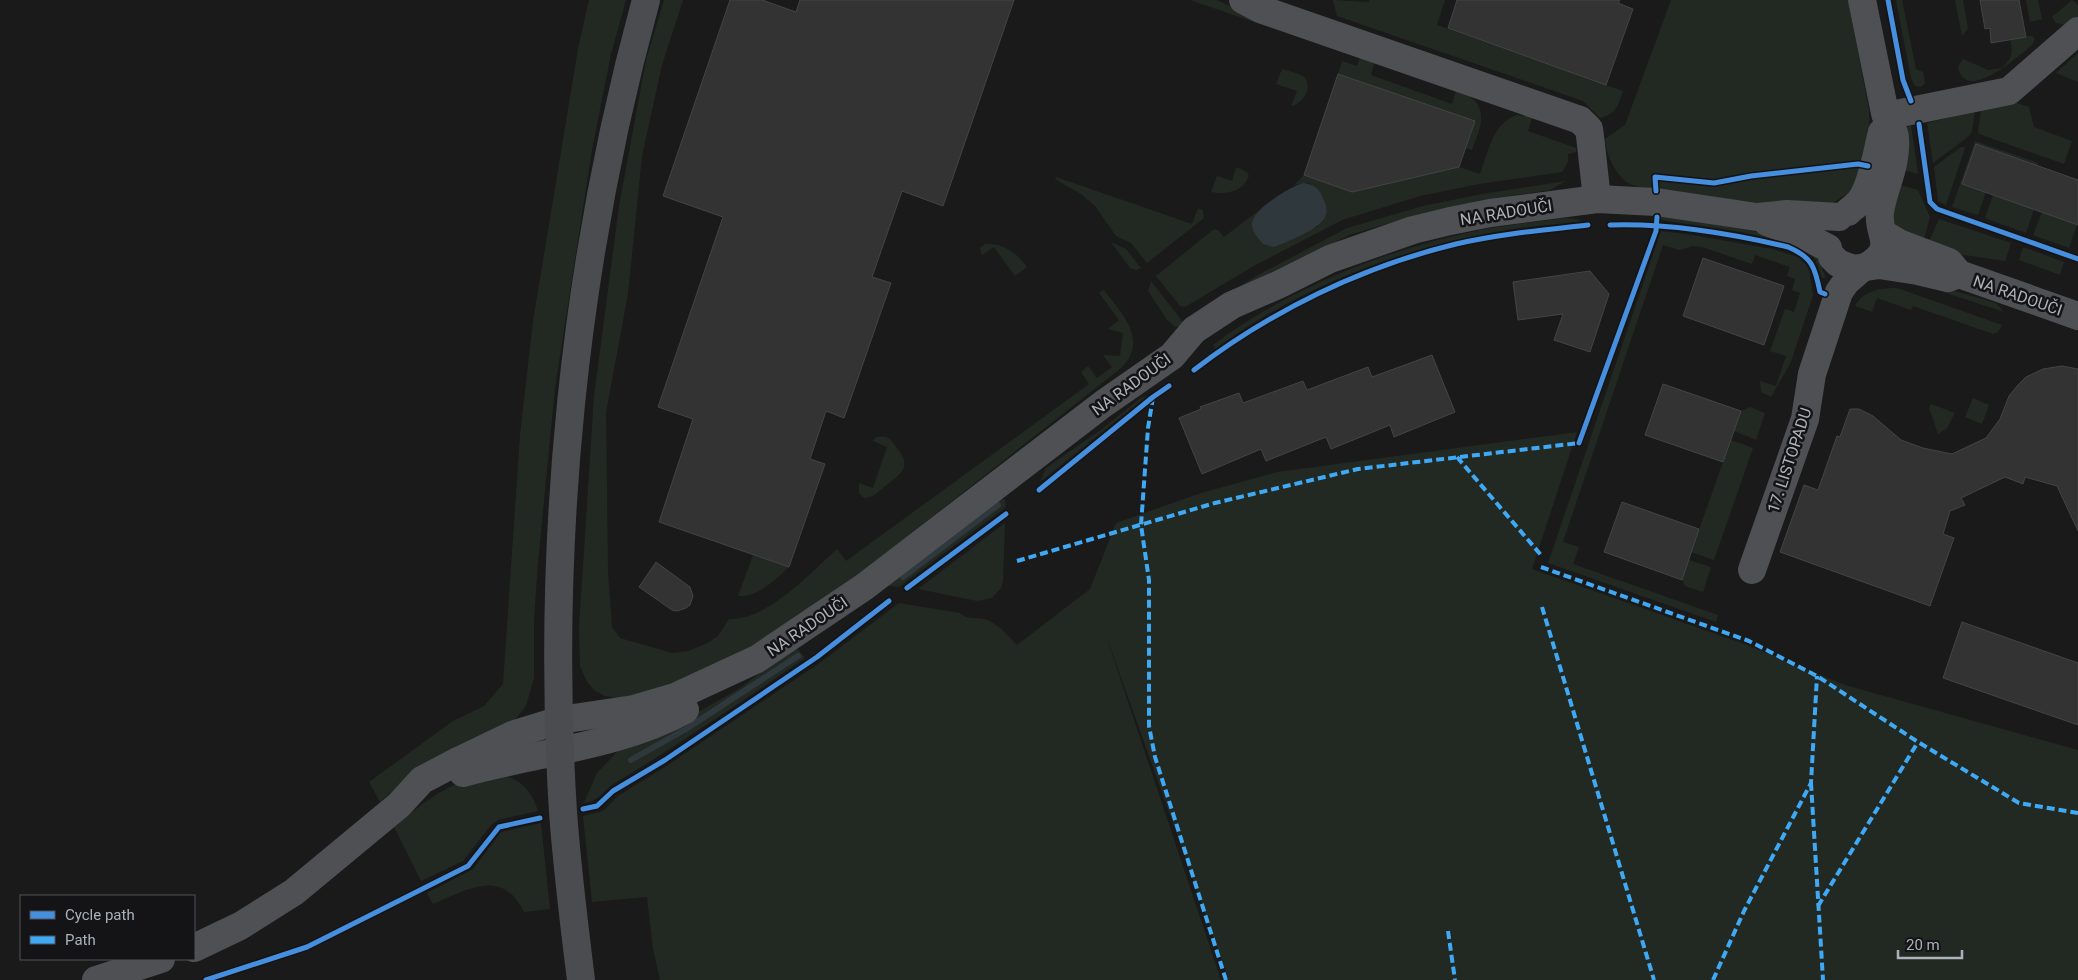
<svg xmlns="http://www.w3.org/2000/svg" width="2078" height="980" font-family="Roboto,sans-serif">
<rect width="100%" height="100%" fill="#1a1a1a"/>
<!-- green -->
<g fill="#222922">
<polygon points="589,0 626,0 611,54 592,150 555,388 538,563 534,619 534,678 526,706 514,721 405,780 380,802 369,782 453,721 484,706 503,684 520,435 533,321 578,49"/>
<path d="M664 0H683L662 65 642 156 628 294 606 412 608 571 612 627 620 638 672 653 688 651 706 644 718 636 729 619C768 620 809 574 837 549L846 561 1089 384 1081 372 1088 366 1097 378 1112 367 1103 355 1120 356 1123 333 1108 329 1119 320 1099 293 1104 290C1122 314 1150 341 1120 369L857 576 801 616 737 655 704 673 643 695 616 698 605 696 594 690 587 682 580 666 579 628 594 396 619 206 646 60Z"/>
<polygon points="1190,0 1217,0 1255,19 1254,22"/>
<path d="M1333 0 1369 2V0H1445L1437 25 1623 91C1618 106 1616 114 1600 118L1583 101 1337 16Z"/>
<path d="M1671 0H1848L1869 109 1870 158 1856 188 1831 204 1800 208 1645 189C1640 187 1634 186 1630 184 1615 176 1606 154 1605 139L1625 125Z"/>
<polygon points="1896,0 1902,0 1916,69 1923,72 1925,83 1921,87 1915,86 1911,78"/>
<polygon points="1955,0 1963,0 1968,29 1962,36"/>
<polygon points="2026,0 2038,0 2042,19 2030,22"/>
<polygon points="2072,0 2078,5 2078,18 2065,25 2056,23 2052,17"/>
<path d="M2029 36H2033L2035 39 2032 45C2020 55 1965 105 1958 67L1963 59 1988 70 2002 68C2011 59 2014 52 2010 40Z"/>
<polygon points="2078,53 2078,82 2056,73"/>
<path d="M1361 55 1374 63 1371 75 1452 104 1456 91C1463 92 1469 95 1474 100 1488 115 1478 133 1472 150L1466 148 1475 121 1338 74 1342 61 1357 66Z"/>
<path d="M1282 69C1288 71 1300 73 1305 78 1313 88 1302 105 1291 106L1297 91 1276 84Z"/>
<polygon points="2009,103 2017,103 2029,107 2034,127 2072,141 2064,164 1979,134 1978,131 1981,110"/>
<polygon points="1975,111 1972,131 1969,136 1933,163 1927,123"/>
<path d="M1517 115 1531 116 1532 118 1528 131 1576 148V152L1568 154V162L1562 172 1479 184 1420 196 1342 220 1252 267 1185 307 1180 306 1156 276 1214 229 1218 230 1224 237 1258 211 1252 222V227L1274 247 1318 226 1310 183H1303L1294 185 1304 175 1352 192 1459 167 1480 174C1488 153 1493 122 1517 115Z"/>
<polygon points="1911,125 1918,174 1900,169 1906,128"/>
<polygon points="1975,141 2038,163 2037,166 1976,144 1962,183 1986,192 1978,215 1952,207"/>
<polygon points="1961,147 1965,147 1964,151 1946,205 1938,201 1934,167"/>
<path d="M1236 167 1247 172 1249 176C1243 192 1226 195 1211 192L1217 176 1232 181Z"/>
<polygon points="1056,177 1192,224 1198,208 1203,211 1204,218 1147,263 1131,243 1116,236 1095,206 1081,194 1055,179"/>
<polygon points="1566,181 1550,190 1483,200 1424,213 1349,235 1191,317 1258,275 1347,228 1423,206 1482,194"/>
<path d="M1896 184 1918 190 1930 217 1924 239C1917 236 1903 233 1898 228 1888 218 1895 195 1896 184Z"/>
<polygon points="1993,195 2034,209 2026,233 1985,218"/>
<polygon points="2042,212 2077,225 2069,248 2033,235"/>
<polygon points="1661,216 1736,227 1790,239 1805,245 1817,256 1826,278 1822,278 1815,259 1803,248 1789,243 1736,231 1661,220"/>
<path d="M1564 218 1577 219 1582 221C1550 225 1517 227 1485 234 1390 252 1293 291 1215 349L1213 345C1290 287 1390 248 1485 229 1511 224 1538 222 1564 218Z"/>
<polygon points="1939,219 2011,243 2005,261 1951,253 1929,241"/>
<polygon points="1661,231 1692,235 1772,249 1798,257 1806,265 1809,270 1813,295 1791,362 1771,397 1761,392 1760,381 1776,386 1786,356 1770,351 1785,309 1794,312 1800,293 1792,290 1795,279 1787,276 1790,267 1755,255 1752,264 1702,247 1693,246 1679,250 1663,245 1563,542 1579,547 1573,564 1718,615 1716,622 1548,563"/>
<polygon points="1111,242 1126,249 1141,268 1136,270 1130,268"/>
<path d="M985 244C1004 243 1016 252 1027 267L1015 276 994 247 982 255 980 248Z"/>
<polygon points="2023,247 2064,262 2060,275 2019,260"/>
<polygon points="1151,281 1186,326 1175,327 1167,320 1148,291"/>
<polygon points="1920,281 1996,303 2004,312 1919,284"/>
<path d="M1896 288 1903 290 2002 325 1998 332 1993 334 1913 306 1911 310 1877 298 1872 312 1855 306C1863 291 1880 288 1896 288Z"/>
<polygon points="1147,396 1040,482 1046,468 1102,429 1141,398"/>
<polygon points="1973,398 1989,405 1982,424 1965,417"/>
<polygon points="1931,404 1955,413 1947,428 1938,434 1929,408"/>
<polygon points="1750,407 1765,413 1756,440 1734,431 1741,411"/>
<path d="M1577 432 1532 569 1747 645 1845 685 2078 750V980H1229L1104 630 1221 980H660L653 949 647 897 592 902 583 816 603 811 618 796 668 765 821 662 899 603 960 613C968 621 980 616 990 621 1001 627 1009 637 1017 645L1090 589 1116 523 1201 493 1277 472Z"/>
<path d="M876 437H886C892 440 895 445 899 451 913 468 897 477 884 487 878 492 873 498 864 498L859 493V483L873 488 887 447 873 441Z"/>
<polygon points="1731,440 1753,448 1714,560 1691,552"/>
<polygon points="1001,498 1005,500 1006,507 899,587 883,585"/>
<polygon points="1005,523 1003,581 1001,588 992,598 977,601 918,589"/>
<path d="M753 555 789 567C775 580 758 597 738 596Z"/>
<polygon points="1689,560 1711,567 1703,592 1685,586 1682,580"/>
<path d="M797 648 805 658C742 701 680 744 615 783 602 791 601 800 584 803L597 773 620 749 682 721 716 702 740 688 769 666Z"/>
<path d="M504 775C523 781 532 792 538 811L498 820 491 825 463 861 421 881 394 827C418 807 445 784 477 777 485 775 495 776 504 775Z"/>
<path d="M541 823 550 909 524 912C502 867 467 890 433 904L427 893 473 869 501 832Z"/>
</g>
<!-- water -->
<path fill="#2f393d" d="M1303 183C1313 184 1320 189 1323 198 1326 205 1328 211 1325 217 1320 229 1287 242 1274 247L1263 244C1258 238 1251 231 1252 223 1253 209 1290 187 1303 183Z"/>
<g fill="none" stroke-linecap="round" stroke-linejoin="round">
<!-- stream -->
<g stroke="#2f393d" stroke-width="6">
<polyline points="903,577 998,505"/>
<polyline points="631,760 686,729 798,656"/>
</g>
</g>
<!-- building -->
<g fill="#333334" stroke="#424446">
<polygon points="730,0 762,0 796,12 800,0 1014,0 943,206 902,191 872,277 891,283 844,418 826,411 810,459 825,464 789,567 659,522 693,419 658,407 723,217 663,196"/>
<polygon points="1457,0 1620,0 1618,3 1633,9 1606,85 1448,28"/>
<polygon points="1980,0 2019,0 2026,37 1991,43 1990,28 1985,29"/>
<polygon points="1338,74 1475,121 1459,167 1352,192 1304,175"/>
<polygon points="1976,144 2078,180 2078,225 1962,184"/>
<polygon points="1703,258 1784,286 1764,345 1683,316"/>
<polygon points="1590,271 1609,294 1590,352 1554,340 1563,314 1518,320 1513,282"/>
<polygon points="1432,355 1455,412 1394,437 1390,425 1331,449 1326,437 1266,461 1261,449 1202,474 1179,418 1201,409 1200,407 1239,393 1243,403 1303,381 1307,390 1368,367 1372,377"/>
<polygon points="2062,366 2078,369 2078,531 2057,486 2025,477 2023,484 2005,477 1961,498 1965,505 1950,511 1943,534 1954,538 1930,606 1780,552 1804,485 1818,490 1837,436 1840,437 1850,409 1859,409 1873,416 1901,440 1923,448 1952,454 1986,438 2000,419 2009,396 2017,386 2026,377 2043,369"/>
<polygon points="1663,384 1741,411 1723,462 1645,435"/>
<polygon points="1622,502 1699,529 1682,580 1604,552"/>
<polygon points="656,562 690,587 693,596 690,605 686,608 677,611 672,610 639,587"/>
<polygon points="1962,622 2078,663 2078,725 1943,678"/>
</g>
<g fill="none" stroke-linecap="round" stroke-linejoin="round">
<!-- minor -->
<g stroke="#4e5053" stroke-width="28">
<polyline points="1243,0 1260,9 1580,120 1589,129 1590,136 1597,199"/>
<path d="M1862 0C1870 38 1877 75 1885 113 1887 121 1895 129 1895 138 1897 167 1884 186 1880 212 1877 236 1898 246 1868 266"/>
<polyline points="1886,116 2009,91 2078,31"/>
<path d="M1848 212C1851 209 1857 205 1860 201 1872 186 1877 151 1882 132"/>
<polyline points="1767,222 1801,234 1828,248"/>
<polyline points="1884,234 1899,243 1949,262 1959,274"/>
<polyline points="1832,257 1838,263 1853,269 1879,265 1918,271 1948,278 1959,274"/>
<polyline points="1959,274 2078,316"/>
<polyline points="1752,570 1805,419 1812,374 1839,292 1846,282 1861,269"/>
<path d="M463 773C534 753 620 746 685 710"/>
<polyline points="194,948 240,926 294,892 399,805 422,780 460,760 512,735 560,720 634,709 675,697 757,659 864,587 1103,404 1172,356 1194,330 1232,305 1278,285 1330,259 1413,230 1450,221 1490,213 1597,199 1656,202 1757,217 1787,214 1839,217"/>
<polyline points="96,980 161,959"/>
</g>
<!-- major -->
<path stroke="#4b4c4f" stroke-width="28" d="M581 980C574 924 567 868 563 812 546 541 574 262 646 0"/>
<!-- quiet -->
<g stroke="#3fa9f5" stroke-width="4" stroke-dasharray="8 4" stroke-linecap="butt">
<polyline points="1153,397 1148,428 1141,525 1149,580 1149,726 1155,757 1226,980"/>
<polyline points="1457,457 1541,555"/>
<polyline points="1017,561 1215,503 1358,469 1579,443"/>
<polyline points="1541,567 1749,641 1817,676 1918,742 2019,803 2078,813"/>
<polyline points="1542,607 1654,980"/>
<polyline points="1811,783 1823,980"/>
<polyline points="1818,906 1918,742"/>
<polyline points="1448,931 1455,980"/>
<polyline points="1713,980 1744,911 1811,783 1817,676"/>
</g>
<!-- cycleway casing -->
<g stroke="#141416" stroke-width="8">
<g id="cycleway">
<polyline points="1888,0 1903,80 1911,101"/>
<polyline points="1919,124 1930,202 1937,209 2078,259"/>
<polyline points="1656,191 1655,177 1714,183 1751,176 1858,164 1868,166"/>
<path d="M1610 225C1670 223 1729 233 1788 247 1812 257 1815 267 1820 292L1825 294"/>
<path d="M1194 370C1271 311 1361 267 1456 244 1499 234 1544 230 1588 225"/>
<polyline points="1579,443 1656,231 1657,217"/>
<polyline points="1039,490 1153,397 1169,386"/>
<polyline points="907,588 1006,514"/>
<polyline points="583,809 597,806 613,791 665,760 817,657 889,601"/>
<polyline points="206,980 307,947 468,866 499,827 540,818"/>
</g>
</g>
<!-- cycleway -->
<use href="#cycleway" stroke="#468fdf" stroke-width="5"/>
</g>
<g text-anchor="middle" stroke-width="5" stroke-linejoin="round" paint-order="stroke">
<!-- street labels -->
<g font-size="16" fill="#acb2ba" stroke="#141416">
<text transform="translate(1506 212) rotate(-9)" y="6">NA RADOUČI</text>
<text transform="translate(2018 295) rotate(19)" y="6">NA RADOUČI</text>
<text transform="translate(1131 384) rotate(-36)" y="6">NA RADOUČI</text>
<text transform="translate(1789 460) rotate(-72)" y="6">17. LISTOPADU</text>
<text transform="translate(807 626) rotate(-34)" y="6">NA RADOUČI</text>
</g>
</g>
<!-- legend -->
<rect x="20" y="895" width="175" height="65" fill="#141416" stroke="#515358"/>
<rect x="30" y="911" width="25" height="8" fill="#468fdf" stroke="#515358"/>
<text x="65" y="920" font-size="15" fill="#acb2ba">Cycle path</text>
<rect x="30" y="936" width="25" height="8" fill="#3fa9f5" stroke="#515358"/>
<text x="65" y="945" font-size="15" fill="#acb2ba">Path</text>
<!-- scale -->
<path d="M1898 950v8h64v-8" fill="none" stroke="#acb2ba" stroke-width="2.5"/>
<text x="1906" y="950" font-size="15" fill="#acb2ba" stroke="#141416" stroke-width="4" paint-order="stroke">20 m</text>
</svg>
